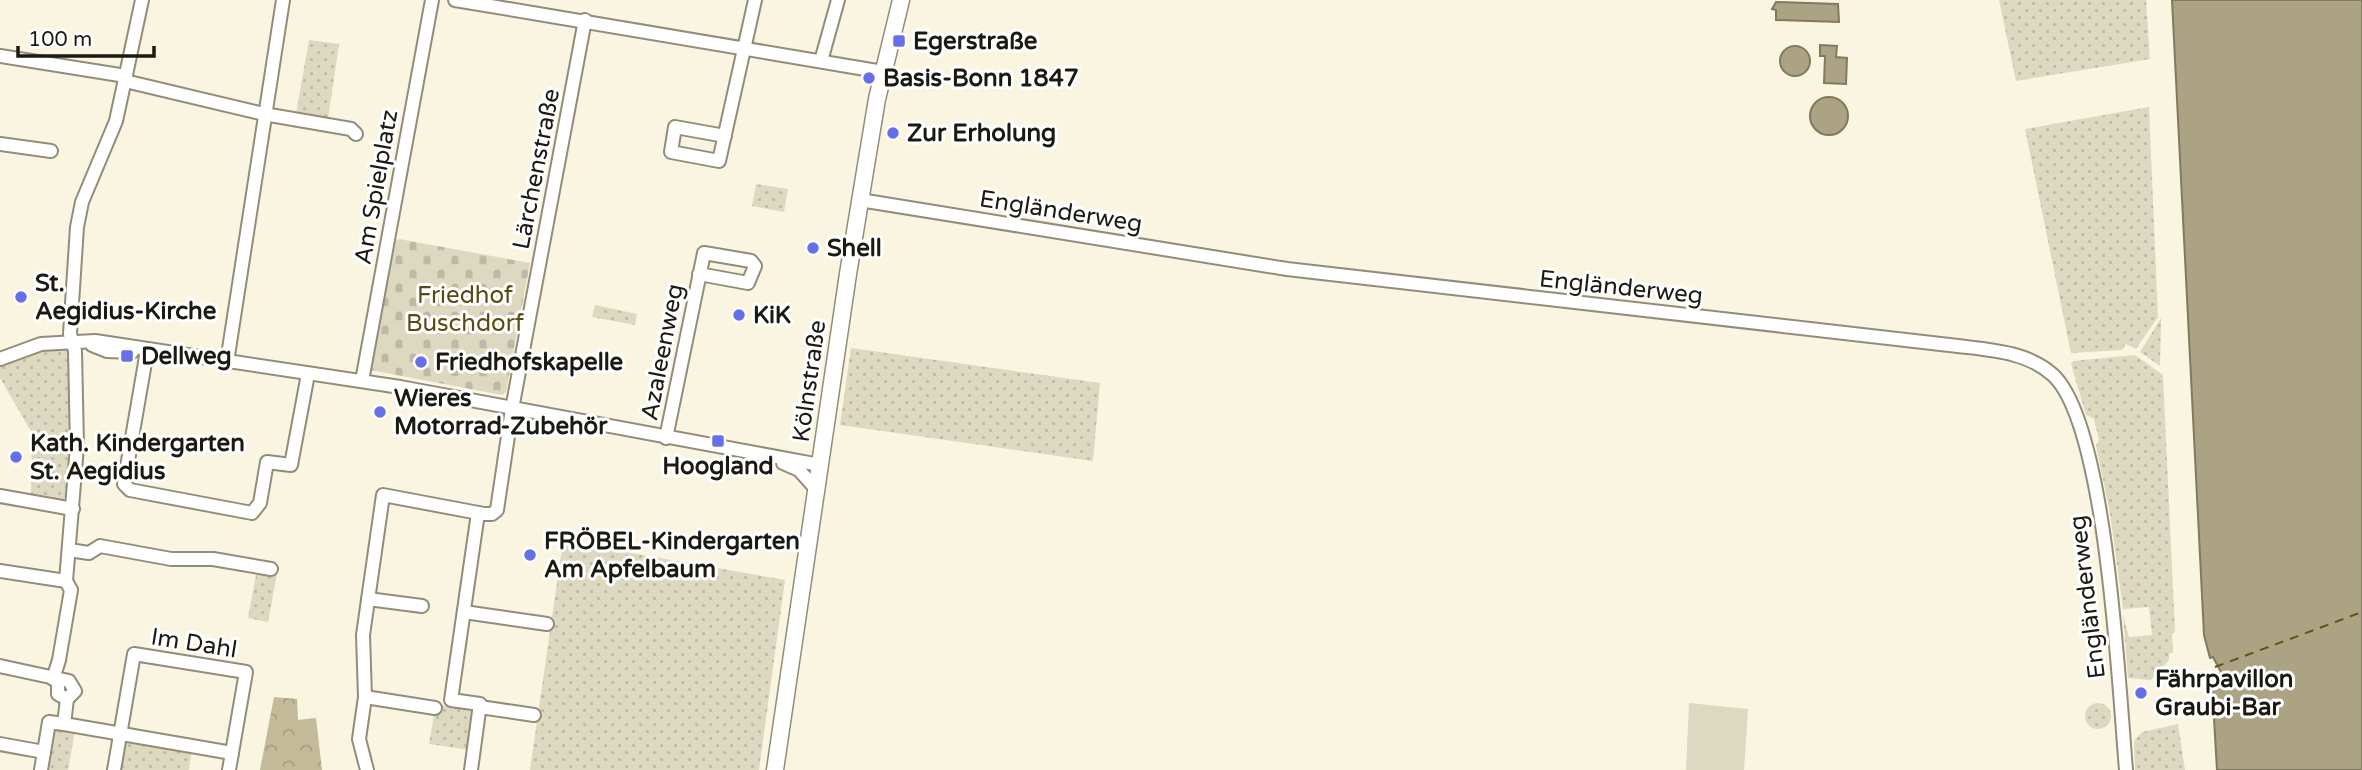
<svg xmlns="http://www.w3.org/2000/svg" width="2362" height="770" font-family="'Varela Round',sans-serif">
<defs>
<pattern id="grass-dots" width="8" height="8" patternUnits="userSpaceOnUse" patternTransform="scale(1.75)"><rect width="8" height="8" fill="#ddd8c0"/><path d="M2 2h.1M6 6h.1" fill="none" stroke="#bdb9a4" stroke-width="1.8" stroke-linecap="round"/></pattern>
<pattern id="forest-crowns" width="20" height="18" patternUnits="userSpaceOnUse" patternTransform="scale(1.75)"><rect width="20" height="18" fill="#c2ba99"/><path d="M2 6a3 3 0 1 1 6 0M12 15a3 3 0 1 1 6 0" fill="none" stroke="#a69f83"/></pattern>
<pattern id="cemetery-stones" width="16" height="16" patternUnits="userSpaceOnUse" patternTransform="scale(1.75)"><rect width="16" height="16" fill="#ddd8c0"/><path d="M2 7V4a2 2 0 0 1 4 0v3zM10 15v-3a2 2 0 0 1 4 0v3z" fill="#bdb9a4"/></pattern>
</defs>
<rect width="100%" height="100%" fill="#faf5e0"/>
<!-- grass -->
<g fill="url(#grass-dots)">
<polygon points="1999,0 2146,0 2150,59 2016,81"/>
<polygon points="309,40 339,44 328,119 296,114"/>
<polygon points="2149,107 2158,317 2136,349 2126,344 2122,350 2071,353 2025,129"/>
<polygon points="756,184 788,189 784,212 752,206"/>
<polygon points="595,305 637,314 635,325 592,317"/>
<polygon points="2161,318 2160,366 2140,352"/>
<polygon points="65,348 69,349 72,432 69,493 61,502 31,497 32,433 0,378 0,367 32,353"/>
<polygon points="851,348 1100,383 1093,461 840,425"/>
<polygon points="2135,355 2163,375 2175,632 2172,633 2173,653 2169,653 2169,660 2151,680 2128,678 2123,615 2129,637 2152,635 2149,607 2123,609 2110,513 2096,446 2099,440 2094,419 2086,415 2071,364 2073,361"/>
<polygon points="563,541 785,580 759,770 530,770"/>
<polygon points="257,570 277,574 268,622 248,618"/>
<circle cx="2098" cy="716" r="13"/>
<polygon points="436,704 473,711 474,720 470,720 468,737 472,739 470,750 429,744"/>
<polygon points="2178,724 2185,770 2135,770 2134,741 2142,732"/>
<polygon points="55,728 75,731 68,770 44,770"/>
<polygon points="127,741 192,749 189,770 119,770"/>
</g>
<!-- forest -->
<polygon fill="url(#forest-crowns)" points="274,697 297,699 298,720 316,718 322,770 260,770"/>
<!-- cemetery -->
<polygon fill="url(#cemetery-stones)" points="399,239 530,263 506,392 502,395 370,370 394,242"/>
<!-- garden -->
<polygon fill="#ddd8c0" points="1689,703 1748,709 1744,770 1686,770"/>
<!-- water -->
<g fill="#aba383" stroke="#807a61" stroke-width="2">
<polygon points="2172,0 2362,0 2362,770 2217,770 2212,684 2221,672 2213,657 2210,658 2204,635"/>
<polygon points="1776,2 1838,4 1839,22 1776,20 1776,10 1772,9"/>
<polygon points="1820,45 1837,46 1836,57 1847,58 1846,84 1824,83 1825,56 1820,56"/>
<circle cx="1795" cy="61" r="15"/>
<circle cx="1829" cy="116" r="19"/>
</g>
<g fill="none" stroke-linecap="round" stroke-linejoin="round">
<!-- ferry -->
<polyline stroke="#60531c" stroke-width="2" stroke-dasharray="9 7" stroke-linecap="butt" points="2215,667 2362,612"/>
<!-- minor casing -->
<g stroke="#928d7a" stroke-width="16">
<g id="minor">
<polyline points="455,0 883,72"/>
<polyline points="0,56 126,76"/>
<polyline points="821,61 838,0"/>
<polyline points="125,81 264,114 351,129 356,134"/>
<polyline points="725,136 675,127 671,152 719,161 755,0"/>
<polyline points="0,144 51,151"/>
<path d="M860 200 1287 269 1958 346C1991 350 2028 352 2053 375 2107 425 2119 690 2126 770"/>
<polyline points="92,345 107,351 132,352"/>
<polyline points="147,351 124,484 130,490 252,513 260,503 267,462 291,465 308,374"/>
<polyline points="0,359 41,344 95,341 400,387 820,465"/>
<polyline points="227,362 283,0"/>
<polyline points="362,381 432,0"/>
<polyline points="666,438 704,253 751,261 755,266 748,283 699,274"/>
<polyline points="783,463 799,470 816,489"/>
<polyline points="0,496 73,509"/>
<polyline points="69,550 89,553 100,546 171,559 213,559 271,569"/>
<polyline points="0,571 66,581"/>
<polyline points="368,599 422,606"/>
<polyline points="464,612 547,624"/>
<polyline points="0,666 69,681 75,691 67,699"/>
<polyline points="53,679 59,660 71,590 66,581 77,446 75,351 70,334 77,227 82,202 116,121 142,0"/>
<polyline points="58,679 58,694 67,699"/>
<polyline points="365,697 435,708"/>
<polyline points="480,707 534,715"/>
<polyline points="64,724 232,753"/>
<polyline points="0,744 44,752"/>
<polyline points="41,770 49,722 64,724 67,699"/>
<polyline points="114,770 134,654 246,672 229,770"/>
<polyline points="367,770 359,739 365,697 363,635 383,495 484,514 492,514 497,510 512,409 585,20"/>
<polyline points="471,770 480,704 451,700 478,513"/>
</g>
</g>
<!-- major casing -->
<g stroke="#928d7a" stroke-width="19">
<polyline id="major" points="775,770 848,274 877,99 901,0"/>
</g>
<!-- minor -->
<use href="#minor" stroke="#fff" stroke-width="12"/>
<!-- major -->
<use href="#major" stroke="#fff" stroke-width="16"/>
</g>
<!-- markers -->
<g fill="#656fe8" stroke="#fff" stroke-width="2.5">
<rect x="892" y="34" width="14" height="14" rx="3.5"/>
<circle cx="869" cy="78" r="7"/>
<circle cx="893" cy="133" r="7"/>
<circle cx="813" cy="248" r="7"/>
<circle cx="21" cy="297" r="7"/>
<circle cx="739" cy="315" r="7"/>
<rect x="120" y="349" width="14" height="14" rx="3.5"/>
<circle cx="421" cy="362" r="7"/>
<circle cx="380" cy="412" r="7"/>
<rect x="711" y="434" width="14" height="14" rx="3.5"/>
<circle cx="16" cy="457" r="7"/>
<circle cx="530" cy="555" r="7"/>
<circle cx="2141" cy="693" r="7"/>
</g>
<g text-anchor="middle" stroke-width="6" stroke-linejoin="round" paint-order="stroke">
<!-- poi labels -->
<g font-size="24" font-weight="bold" fill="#1b1a12" stroke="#fff" text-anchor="start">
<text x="913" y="49">Egerstraße</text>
<text x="883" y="86">Basis-Bonn 1847</text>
<text x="907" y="141">Zur Erholung</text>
<text x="827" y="256">Shell</text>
<text x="35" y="291">St.<tspan x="35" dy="28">Aegidius-Kirche</tspan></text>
<text x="753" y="323">KiK</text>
<text x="141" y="364">Dellweg</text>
<text x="435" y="370">Friedhofskapelle</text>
<text x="394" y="406">Wieres<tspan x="394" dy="28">Motorrad-Zubehör</tspan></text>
<text x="30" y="451">Kath. Kindergarten<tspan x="30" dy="28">St. Aegidius</tspan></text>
<text x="718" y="474" text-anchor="middle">Hoogland</text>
<text x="544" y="549">FRÖBEL-Kindergarten<tspan x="544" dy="28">Am Apfelbaum</tspan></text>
<text x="2155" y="687">Fährpavillon<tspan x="2155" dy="28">Graubi-Bar</tspan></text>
</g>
<!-- street labels -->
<g font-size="24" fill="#1b1a12" stroke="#fff">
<text transform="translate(536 169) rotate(-79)" y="8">Lärchenstraße</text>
<text transform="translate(376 187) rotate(-80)" y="8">Am Spielplatz</text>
<text transform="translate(1061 211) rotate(9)" y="8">Engländerweg</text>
<text transform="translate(1621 287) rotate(6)" y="8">Engländerweg</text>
<text transform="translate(662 352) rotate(-79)" y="8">Azaleenweg</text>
<text transform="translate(809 381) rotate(-82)" y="8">Kölnstraße</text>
<text transform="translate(2087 597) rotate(-97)" y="8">Engländerweg</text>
<text transform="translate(194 643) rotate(9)" y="8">Im Dahl</text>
</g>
<!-- park labels -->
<g font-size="24" fill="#584b12" stroke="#fff">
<text x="465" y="303">Friedhof<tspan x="465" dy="28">Buschdorf</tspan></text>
</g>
</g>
<!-- scale -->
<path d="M18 46v10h136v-10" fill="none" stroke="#1b1a12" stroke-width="3.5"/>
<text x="28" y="46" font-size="21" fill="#1b1a12" stroke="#ffffff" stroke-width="5" paint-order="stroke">100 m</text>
</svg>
